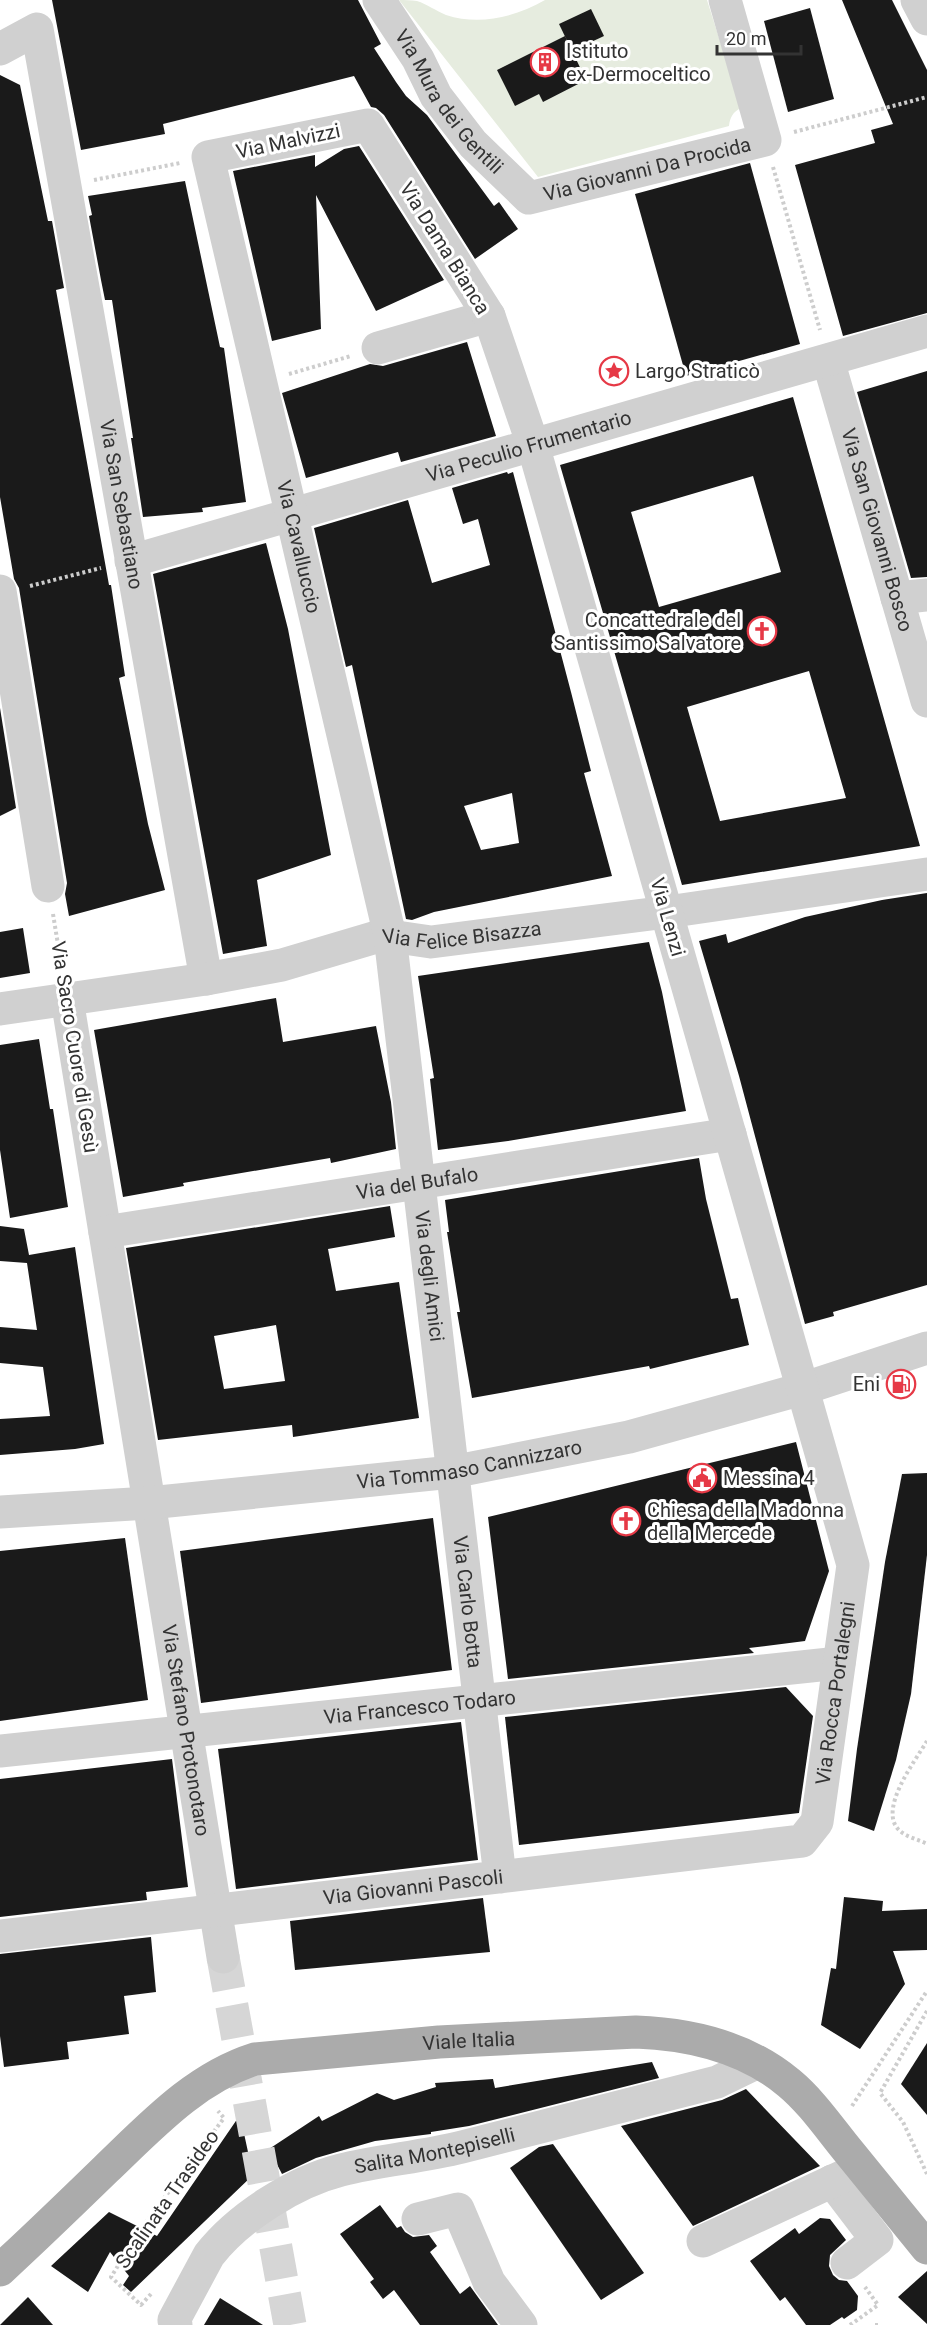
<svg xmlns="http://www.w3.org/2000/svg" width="927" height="2325" font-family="Roboto,sans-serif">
<rect width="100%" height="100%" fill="#fff"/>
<!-- garden -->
<path fill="#e6ecdf" d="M399 0C404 0 412 0 417 1 427 4 436 11 446 15 480 26 515 17 545 0H707L741 108C733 112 730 117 729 126L538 177Z"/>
<!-- building -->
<g fill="#1a1a1a" fill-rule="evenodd">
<polygon points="52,0 358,0 381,44 374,48 396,82 406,96 427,115 494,206 499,202 518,229 475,259 384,115 376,108 371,107 354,76 163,124 165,134 81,150"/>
<polygon points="842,0 892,0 927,70 927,313 843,336 795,165 875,143 871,130 893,124"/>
<polygon points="810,8 834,99 788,112 764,21"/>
<polygon points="591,9 604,36 572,51 559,24"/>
<polygon points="565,36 586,80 543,102 539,94 515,106 497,70"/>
<polygon points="0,75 20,85 48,221 52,221 64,288 56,290 109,585 111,585 125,676 119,678 148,824 165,890 69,916 65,894 67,883 19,588 14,579 0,497"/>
<polygon points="359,146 444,280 376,311 316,195 321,329 272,341 233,171 315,155 315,167 344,149"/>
<polygon points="750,163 800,344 686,376 635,194"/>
<polygon points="185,181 220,347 224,348 246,502 202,508 203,512 143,517 131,438 133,438 112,300 105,300 101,280 89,216 92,215 88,196"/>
<polygon points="467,342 496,436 401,462 398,452 306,478 282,393 370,364 383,366"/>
<polygon points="927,371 927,577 911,578 857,392"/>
<path d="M793 397 920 846 682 885 560 465ZM753 476 781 572 659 607 631 512ZM809 671 846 798 720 821 687 707Z"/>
<path d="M507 472 508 474 513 472 571 692 591 771 584 773 612 876 434 912 412 920 406 919 352 665 346 667 314 528 408 500 432 583 490 565 478 519 463 524 452 488ZM512 793 519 843 481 850 464 806Z"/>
<polygon points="266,543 288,629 331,855 257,880 267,946 223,954 153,574"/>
<polygon points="0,708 16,808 0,816"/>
<polygon points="927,893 927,1285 833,1312 834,1316 805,1324 739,1076 699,941 726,934 728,943 805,917 882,900"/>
<polygon points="23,928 30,973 0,978 0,932"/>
<polygon points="649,942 662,992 686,1111 508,1141 438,1150 430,1079 434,1078 418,976"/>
<polygon points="276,998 283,1042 376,1026 391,1102 396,1149 331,1163 330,1158 183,1183 184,1186 123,1197 94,1030"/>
<polygon points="39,1039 50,1109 53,1109 68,1207 10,1218 0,1150 0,1045"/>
<polygon points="699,1158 706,1199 731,1299 738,1298 749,1345 650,1369 649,1366 472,1398 457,1312 460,1312 447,1232 449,1232 445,1200"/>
<path d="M390 1206 395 1237 328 1249 336 1291 399 1282 419 1418 293 1437 292 1425 158 1440 126 1248ZM276 1325 285 1381 224 1389 214 1336Z"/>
<polygon points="0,1226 24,1229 29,1255 75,1247 104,1444 75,1449 0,1455 0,1419 50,1416 43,1367 0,1363 0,1327 37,1330 27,1263 0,1261"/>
<polygon points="796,1442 829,1571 805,1641 749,1648 754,1653 508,1679 488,1517"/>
<polygon points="927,1473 927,1555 911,1694 896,1760 874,1831 848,1821 857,1749 885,1562 902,1474"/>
<polygon points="433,1518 452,1670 201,1703 180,1551"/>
<polygon points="125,1538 148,1700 0,1721 0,1551"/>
<polygon points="786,1687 813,1716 799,1813 519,1845 505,1717"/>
<polygon points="461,1722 478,1860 236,1889 218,1749"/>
<polygon points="172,1759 188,1887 146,1892 147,1900 0,1917 0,1779"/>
<polygon points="844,1897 883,1901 882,1911 927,1909 927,1950 893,1951 905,1984 860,2049 821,2025 831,1968 836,1969"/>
<polygon points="483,1898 490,1952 295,1970 290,1921"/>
<polygon points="151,1937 156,1992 124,1996 129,2034 67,2042 69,2059 4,2067 0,2036 0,1954"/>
<polygon points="927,2043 927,2115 901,2084"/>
<polygon points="652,2062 659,2078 469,2126 431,2132 431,2134 375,2141 316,2158 282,2174 269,2149 319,2116 322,2121 377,2093 394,2100 436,2087 435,2083 493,2079 495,2088"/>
<polygon points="746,2089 820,2166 693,2226 621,2126 722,2100"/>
<polygon points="240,2115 253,2175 131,2292 123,2285 129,2276 110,2252 88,2292 51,2266 109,2212 157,2236"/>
<polygon points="553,2144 644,2273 601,2300 510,2168 539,2147"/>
<polygon points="380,2205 397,2228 401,2226 405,2232 413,2237 429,2235 437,2246 430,2252 460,2294 470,2286 498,2325 420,2325 394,2290 383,2299 370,2282 374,2279 340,2234"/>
<polygon points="820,2218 830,2219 846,2240 830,2255 829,2266 833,2275 839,2280 847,2281 858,2296 857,2310 844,2319 842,2317 830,2325 806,2325 785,2297 780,2301 750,2261 795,2228 799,2234"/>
<polygon points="927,2271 927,2324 898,2297"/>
<polygon points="28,2297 53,2325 0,2325"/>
<polygon points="220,2298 263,2325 204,2325"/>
</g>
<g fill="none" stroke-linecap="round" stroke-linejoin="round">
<!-- minor-tunnel -->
<polyline stroke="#d6d6d6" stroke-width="33" stroke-dasharray="33 16" stroke-linecap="butt" points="223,1957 290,2325"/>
<!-- path -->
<g stroke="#cdcdcd" stroke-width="4" stroke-dasharray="3 3" stroke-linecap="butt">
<polyline points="794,132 927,97"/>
<polyline points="773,167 820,330"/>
<polyline points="94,180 180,163"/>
<polyline points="289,374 351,356"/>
<polyline points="30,586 101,568"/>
<polyline points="53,914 62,969"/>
<path d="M927 1741C915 1761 879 1808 898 1829 905 1837 918 1839 927 1844"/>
<polyline points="927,2011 880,2093 903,2122 927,2174"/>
<polyline points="852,2106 927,1991"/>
<polyline points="151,2294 141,2305 111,2277 141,2229 224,2118 218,2111"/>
<polyline points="850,2325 878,2305 865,2287"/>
<polyline points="875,2325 879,2325"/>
</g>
<!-- minor -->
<g stroke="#d0d0d0" stroke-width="33">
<path id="s1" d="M379 0 418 59 436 96 473 144 529 198 765 140 725 0"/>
<polyline points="917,0 927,19"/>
<path id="s2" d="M0 49 37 29 206 979"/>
<polyline points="378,348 489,316"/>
<path id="s3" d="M828 360 927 701"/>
<path id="s4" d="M131 561 927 331"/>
<polyline points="0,591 48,886"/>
<polyline points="897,598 927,595"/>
<path id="s5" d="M67 999 223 1957"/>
<path id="s6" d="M0 1009 206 979 282 965 373 938 390 936 431 942 667 912 927 874"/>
<path id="s7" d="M105 1232 730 1134"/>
<path id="s8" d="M0 1512 149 1503 452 1472 629 1437 802 1389 927 1348"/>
<path id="s9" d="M0 1751 839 1663"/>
<path id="s10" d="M0 1936 802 1841 817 1822 853 1565 533 445 489 316 368 125 208 157 390 936 500 1877"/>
<polyline points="832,2181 877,2240 847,2263"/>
<polyline points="418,2219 458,2209 489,2282 521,2325"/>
<polyline points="703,2241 861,2168"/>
<path id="s11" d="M176 2325 174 2320 209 2255C239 2217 294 2182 341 2170 381 2160 422 2157 462 2147 547 2126 632 2104 717 2082L758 2062"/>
</g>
<!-- major -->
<path stroke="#ababab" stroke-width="33" id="s12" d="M0 2270C36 2237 71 2203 106 2169 151 2126 195 2078 255 2059L439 2042 636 2032C690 2034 746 2047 789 2083 812 2102 830 2129 849 2152 875 2184 901 2216 927 2248"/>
</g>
<!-- icons -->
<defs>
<g id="building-ring" transform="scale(1.5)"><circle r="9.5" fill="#fff" stroke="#e63946" stroke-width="1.5"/><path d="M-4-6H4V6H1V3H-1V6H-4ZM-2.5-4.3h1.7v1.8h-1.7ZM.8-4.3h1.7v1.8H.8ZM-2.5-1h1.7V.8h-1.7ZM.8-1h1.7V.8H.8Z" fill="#e63946"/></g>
<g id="sight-ring" transform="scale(1.5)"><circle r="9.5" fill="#fff" stroke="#e63946" stroke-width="1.5"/><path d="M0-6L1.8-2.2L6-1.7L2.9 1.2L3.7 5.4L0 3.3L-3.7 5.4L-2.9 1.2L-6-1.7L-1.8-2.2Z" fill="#e63946"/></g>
<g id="church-ring" transform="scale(1.5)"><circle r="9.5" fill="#fff" stroke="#e63946" stroke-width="1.5"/><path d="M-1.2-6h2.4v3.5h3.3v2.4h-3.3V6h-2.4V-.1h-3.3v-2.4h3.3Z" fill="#e63946"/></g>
<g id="fuel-ring" transform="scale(1.5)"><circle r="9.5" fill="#fff" stroke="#e63946" stroke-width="1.5"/><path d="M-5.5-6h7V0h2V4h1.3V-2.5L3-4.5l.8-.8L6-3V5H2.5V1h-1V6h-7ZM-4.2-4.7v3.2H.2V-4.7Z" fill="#e63946"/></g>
<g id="civic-ring" transform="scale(1.5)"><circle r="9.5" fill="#fff" stroke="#e63946" stroke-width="1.5"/><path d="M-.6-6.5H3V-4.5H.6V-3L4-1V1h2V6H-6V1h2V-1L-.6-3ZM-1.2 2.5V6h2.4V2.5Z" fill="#e63946"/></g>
</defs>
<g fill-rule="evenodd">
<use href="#building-ring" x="545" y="62"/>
<use href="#sight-ring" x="614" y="371"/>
<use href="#church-ring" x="762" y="631"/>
<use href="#fuel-ring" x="901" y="1384"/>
<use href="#civic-ring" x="702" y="1478"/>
<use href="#church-ring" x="626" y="1521"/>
</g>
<g text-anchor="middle" stroke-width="6" stroke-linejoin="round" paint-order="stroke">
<!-- poi labels -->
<g font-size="20" fill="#333" stroke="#fff" text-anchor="start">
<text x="566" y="58">Istituto<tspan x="566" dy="23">ex-Dermoceltico</tspan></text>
<text x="635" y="378">Largo Straticò</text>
<text x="741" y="627" text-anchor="end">Concattedrale del<tspan x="741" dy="23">Santissimo Salvatore</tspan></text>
<text x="880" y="1391" text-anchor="end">Eni</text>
<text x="723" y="1485">Messina 4</text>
<text x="647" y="1517">Chiesa della Madonna<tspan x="647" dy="23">della Mercede</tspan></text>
</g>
<!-- street labels -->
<g font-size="20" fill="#333" stroke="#fff">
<text dy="7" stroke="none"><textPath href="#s1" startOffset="124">Via Mura dei Gentili</textPath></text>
<text transform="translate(288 141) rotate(-12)" y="7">Via Malvizzi</text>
<text dy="7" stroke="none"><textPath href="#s1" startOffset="372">Via Giovanni Da Procida</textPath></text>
<text transform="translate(445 248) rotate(58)" y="7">Via Dama Bianca</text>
<text dy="7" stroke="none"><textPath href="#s4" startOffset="414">Via Peculio Frumentario</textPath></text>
<text dy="7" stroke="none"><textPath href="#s2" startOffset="525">Via San Sebastiano</textPath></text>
<text dy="7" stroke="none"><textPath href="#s3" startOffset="177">Via San Giovanni Bosco</textPath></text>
<text dy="7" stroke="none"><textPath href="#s10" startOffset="3182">Via Cavalluccio</textPath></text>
<text transform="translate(668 917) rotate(74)" y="7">Via Lenzi</text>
<text dy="7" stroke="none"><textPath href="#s6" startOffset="470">Via Felice Bisazza</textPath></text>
<text transform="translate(75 1047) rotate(81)" y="7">Via Sacro Cuore di Gesù</text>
<text dy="7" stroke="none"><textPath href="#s7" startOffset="316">Via del Bufalo</textPath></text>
<text dy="7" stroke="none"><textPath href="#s10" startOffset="3924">Via degli Amici</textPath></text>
<text dy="7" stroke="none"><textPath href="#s8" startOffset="472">Via Tommaso Cannizzaro</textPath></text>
<text dy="7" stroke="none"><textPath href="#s10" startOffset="4252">Via Carlo Botta</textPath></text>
<text dy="7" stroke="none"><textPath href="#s10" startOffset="962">Via Rocca Portalegni</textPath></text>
<text dy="7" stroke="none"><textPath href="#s9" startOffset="422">Via Francesco Todaro</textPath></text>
<text dy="7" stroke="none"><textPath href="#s5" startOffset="741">Via Stefano Protonotaro</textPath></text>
<text dy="7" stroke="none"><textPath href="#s10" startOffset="416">Via Giovanni Pascoli</textPath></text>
<text dy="7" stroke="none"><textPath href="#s12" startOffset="548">Viale Italia</textPath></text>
<text dy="7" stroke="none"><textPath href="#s11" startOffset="334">Salita Montepiselli</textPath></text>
<text transform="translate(167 2199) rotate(-55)" y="7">Scalinata Trasideo</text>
</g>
</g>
<!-- scale -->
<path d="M717 45v9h84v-9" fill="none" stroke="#333333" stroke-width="3"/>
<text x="726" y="45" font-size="18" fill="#333333" stroke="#ffffff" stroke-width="4.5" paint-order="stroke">20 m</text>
</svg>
